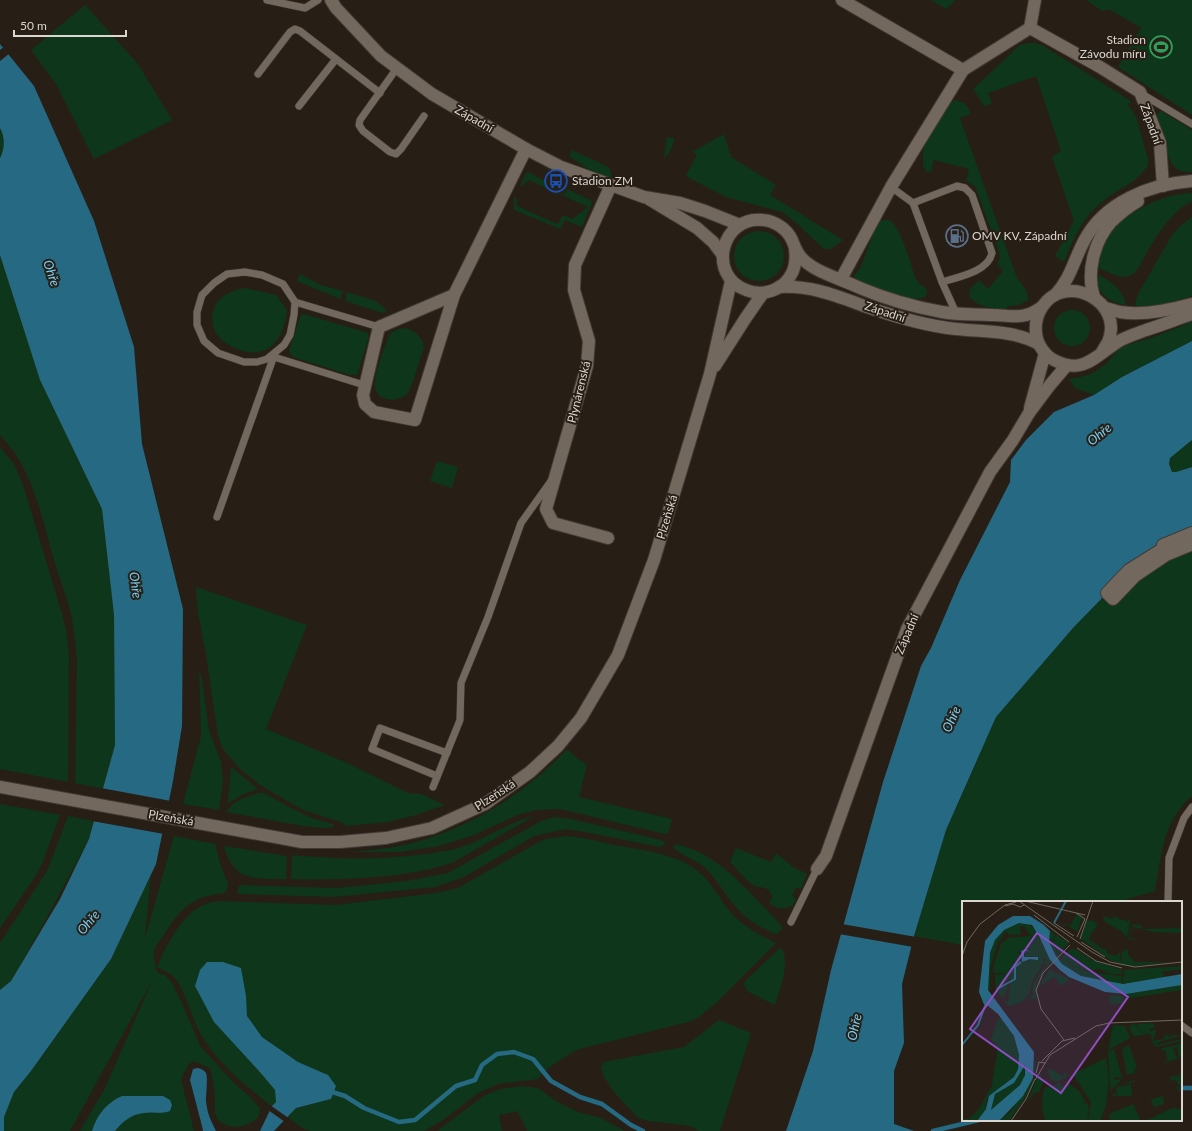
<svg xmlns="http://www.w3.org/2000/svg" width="1192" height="1131" font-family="Lato,sans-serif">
<rect width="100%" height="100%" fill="#271f16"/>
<!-- green -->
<g fill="#0e361a">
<polygon points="931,0 956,0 946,9"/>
<polygon points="1086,0 1192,0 1192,115 1118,67 1141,28 1109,9 1102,11"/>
<polygon points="85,5 138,64 172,120 94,159 56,84 31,50"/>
<path d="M1028 43H1035L1042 45 1131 101 1128 105 1136 117 1148 159V165C1138 183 1116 189 1101 203 1082 218 1073 240 1064 262L1055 256 1074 221 1052 157 1061 151 1036 76 988 93 992 104 984 106 973 89 1020 45Z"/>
<path d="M955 100C964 101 968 106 971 114L960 118 1017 278C1022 284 1029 292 1028 300L1019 305 1008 306 1006 310C992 308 979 308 969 296L970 289 979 280 988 289 1003 271 997 263 1000 258 999 252 975 186 966 181 969 169 934 160 931 172H927L923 166C923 162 923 157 923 153 925 141 944 105 955 100Z"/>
<path d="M1160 111 1163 112 1192 130V172C1187 172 1181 172 1177 169 1166 162 1161 130 1157 117V115Z"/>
<path d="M0 128C5 137 5 150 0 158Z"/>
<polygon points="724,134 731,157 776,185 770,195 843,240 831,249 824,249 794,221 782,212 726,197 689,178 686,175 697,155 692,152"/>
<path d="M667 137 674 138C674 146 669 153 664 159Z"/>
<path d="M572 150 610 168 612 178C596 177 582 164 569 156Z"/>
<polygon points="528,172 555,186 554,190 564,195 567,189 590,200 592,202 582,227 565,220 560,229 514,210 514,197 516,198 517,206 557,224 563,215 572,219 588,207 529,180 521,186 520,185 526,173"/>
<path d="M1192 193V201C1165 216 1152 244 1137 270 1125 284 1111 273 1097 267 1100 254 1104 241 1112 230 1124 215 1152 201 1171 196 1177 194 1185 194 1192 193Z"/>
<polygon points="1192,217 1192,296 1163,305 1135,307 1137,296 1172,235 1180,226"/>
<path d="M884 220C887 220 890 220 892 222 903 233 910 264 916 279 918 285 927 286 927 292 926 311 862 284 854 277V275L860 269 863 261 876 226 880 221Z"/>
<circle cx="759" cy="256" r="25"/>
<path d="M0 255 40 380 102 509 114 615 115 745 103 789 75 783 77 659C75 643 74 626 70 610 66 594 59 577 54 560 42 517 33 469 0 435Z"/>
<polygon points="300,274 321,285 343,291 340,299 297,281"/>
<path d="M1097 274C1110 281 1123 289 1126 305 1109 303 1095 292 1097 274Z"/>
<path d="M245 288 276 295 287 310C284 337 270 360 240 350 232 347 223 342 217 335 214 331 212 323 212 318 213 299 228 291 245 288Z"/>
<polygon points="347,292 376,301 387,311 383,313 345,301"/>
<circle cx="1072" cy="328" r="18"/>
<polygon points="304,314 368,333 368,339 357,375 350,375 293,357 289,351 299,320 301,315"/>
<polygon points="1192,322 1192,341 1122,377 1094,395 1075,388 1069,379 1089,375 1099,369 1107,363 1119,349 1124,346 1151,338"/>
<path d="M404 328C414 330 422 336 424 347 419 361 415 378 409 391 402 403 377 403 375 387 375 383 375 378 376 375 377 369 387 339 390 334 394 330 399 329 404 328Z"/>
<polygon points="1192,440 1192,467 1176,472 1172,472 1169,464 1170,458"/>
<polygon points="0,447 14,464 23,485 59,604 66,629 69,655 68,782 0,769"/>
<polygon points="437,461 458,467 452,488 430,481"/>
<path d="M1192 533V796C1163 820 1161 856 1155 891L1118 902H963V945L914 936 946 830 996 717 1073 628 1107 593Z"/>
<polygon points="196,587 307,625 266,729 345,762 408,793 421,794 445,805 416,815 387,822 347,826 341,822 303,810 294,805 260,785 240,769 223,749 218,736 206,654 198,613"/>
<polygon points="199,668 202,679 209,730 221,762 223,781 219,810 183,804 201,736"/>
<path d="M567 749 578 759 587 764 579 797 672 819 668 833 665 834 560 809 536 810 517 815 474 835 439 846 400 852H348C361 851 375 850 388 848 455 837 521 799 567 749Z"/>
<polygon points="231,767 258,789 244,794 228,803"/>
<path d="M259 793H264L291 808 312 818 332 824 334 825 333 827 322 828 303 826 227 812C232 800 248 797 259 793Z"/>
<polygon points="0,804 60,815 42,864 35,877 0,928"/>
<polygon points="68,816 94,821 89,839 45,921 11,981 0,990 0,943 47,871"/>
<path d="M534 816 454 862C405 879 342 880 291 879L292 855C334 859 376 860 417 855 431 853 445 852 459 848 485 839 507 823 534 816Z"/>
<polygon points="555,817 571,819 657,839 665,842 665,844 660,847 590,833 566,829 534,836 464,877 435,887 334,897 242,894 239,894 237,891 238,887 241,885 336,888 407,881 448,873 541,821"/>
<path d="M174 836 215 844 221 867 228 884 226 892 224 893C192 897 181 907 164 935 161 939 155 946 154 951 153 957 156 966 157 972L166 976 172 983 183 1005 200 1046 234 1083 250 1097 260 1108C260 1118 256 1120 248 1124 238 1129 220 1128 216 1115 214 1111 215 1104 215 1099 214 1089 213 1078 210 1068L193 1061 188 1065 181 1079 194 1131H80L105 1088 153 979 70 1131H4V1117L14 1092 31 1071 111 959 151 875 145 938Z"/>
<path d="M567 836C583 837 599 842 615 845 644 851 679 853 701 874 712 884 718 896 727 908 740 925 758 934 776 943L717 1002 700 1016 692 1021 680 1024 591 1046 576 1050 548 1068 538 1079 498 1084 478 1093 442 1121 424 1131H311L304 1129 287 1117 296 1108 331 1099 328 1075 298 1062 262 1037 247 1016 223 962 259 1071 275 1090 277 1102 272 1106 270 1105C245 1085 220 1065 203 1038 192 1020 188 999 178 982L172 975 157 967C170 939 186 903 220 901L335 905 437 893 458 888 537 843 546 839Z"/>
<path d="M676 844C722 855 749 893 781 925L782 928 779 933 775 934C757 926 743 917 731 901 721 889 715 877 704 867 697 861 676 852 673 847Z"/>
<path d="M224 846 287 856 286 879C255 878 234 883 224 846Z"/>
<path d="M736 848 771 862 776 853 793 867 807 874 801 889 797 887 792 895 796 899 793 905C785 910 776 910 769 902L772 898C769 883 761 890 753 885 747 882 735 867 730 862Z"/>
<path d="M781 947C791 963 780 988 775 1005L747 991 744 985 745 981Z"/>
<polygon points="719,1020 751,1033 720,1131 699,1131 691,1126 648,1121 638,1118 615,1093 604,1077 601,1068 603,1062 684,1047"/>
<polygon points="522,1086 538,1088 559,1103 578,1112 601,1118 625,1131 527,1131 518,1113 519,1111 499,1115 502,1131 437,1131 485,1095 501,1089"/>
</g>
<!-- water -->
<g fill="#266982">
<path d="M0 44 34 86 94 221 134 347 142 444 183 609 182 726 173 781 156 864 111 959 31 1071 14 1092 4 1117V1131H0V990L11 981 60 899 89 839 115 745 114 615 102 509 40 380 0 255V158C5 149 5 137 0 128Z"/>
<polygon points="1192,341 1192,440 1170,458 1169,464 1172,472 1176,472 1192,467 1192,533 1107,593 1073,628 996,717 946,830 914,936 902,984 904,1043 894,1071 894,1124 914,1131 786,1131 813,1051 831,970 883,782 921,666 931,648 960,580 1010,482 1011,460 1026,440 1054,412 1094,395 1122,377"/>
<polygon points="207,962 223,962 241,968 246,996 247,1016 262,1037 298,1062 328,1075 336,1086 331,1099 296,1108 274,1131 260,1131 272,1106 276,1102 275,1090 259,1071 214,1022 195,986 200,970"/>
<path d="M198 1068C201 1069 204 1070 206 1073 208 1077 206 1095 206 1101 207 1113 211 1121 216 1131H203L202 1126 190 1080 193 1069Z"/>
<path d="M122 1096H163L170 1100 172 1105 170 1111C158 1115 155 1111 144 1113 132 1114 123 1121 115 1131H92C97 1115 106 1103 122 1096Z"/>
</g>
<!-- pier -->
<g fill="#271f16">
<polygon points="5,46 10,53 0,61 0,50"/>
<polygon points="101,788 171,801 164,834 92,821"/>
<polygon points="842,924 916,937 913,947 839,934"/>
<polygon points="270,1105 287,1117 289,1119 285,1122 268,1110"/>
</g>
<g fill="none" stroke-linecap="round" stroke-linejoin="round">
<!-- stream -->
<g stroke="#266982" stroke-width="4.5">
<polyline points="1181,1088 1192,1088"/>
<polyline points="329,1091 345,1096 364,1108 399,1122 415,1120 456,1086 475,1080 482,1065 497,1054 514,1052 533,1059 551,1081 580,1097 602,1104 631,1125 643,1131"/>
<polyline points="933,1131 979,1120"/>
</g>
<!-- lane casing -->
<g stroke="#413a34" stroke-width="8">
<g id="lane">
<polyline points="267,0 305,8 318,0"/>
<polyline points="397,68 360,120 359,125 363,131 390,152 396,154 401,149 424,116"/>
<polyline points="258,74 290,32 295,29 300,31 380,93"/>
<polyline points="1142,94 1192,124"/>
<polyline points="299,106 336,59"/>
<polyline points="891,187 913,203 942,282 956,313"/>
<path d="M913 203 957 186 965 188 972 195 992 253C988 272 958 277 942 282"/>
<polyline points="295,302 294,315 290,335 284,345 267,359 257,362 244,362 218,353 204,341 197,325 197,312 202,295 214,283 227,274 245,272 262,275 283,284 295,302 379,327"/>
<polyline points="274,357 364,385"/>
<polyline points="217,517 275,353"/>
<polyline points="437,776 372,749 380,728 447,753"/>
<polyline points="433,787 460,720 461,683 488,617 521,523 551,481"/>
<polyline points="1168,902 1169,858 1184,818 1192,807"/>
<polyline points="791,922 817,869"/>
<polyline points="1181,1025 1192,1033"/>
</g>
</g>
<!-- street casing -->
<g stroke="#413a34" stroke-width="14">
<g id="street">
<polyline points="842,0 963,70"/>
<polyline points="1030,28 1100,67 1140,92 1160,143 1163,186"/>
<polyline points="841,279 891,187 963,70 1030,28 1035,0"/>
<polyline points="454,295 415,420 374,412 365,404 363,395 379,327 454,295 526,149"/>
<path d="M1055 295C1070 280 1074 260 1084 241 1104 202 1150 184 1192 181"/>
<path d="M1094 297C1086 273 1094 241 1111 222 1119 214 1128 207 1138 201"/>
<polyline points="1030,408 1045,353"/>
<polyline points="1192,533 1163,545 1164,548 1129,570 1107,593 1113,599 1135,576 1166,555 1190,545 1188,539 1192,538"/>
<polyline points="608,538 553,523 546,509 587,366 589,341 574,290 575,265 611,185"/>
<polyline points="817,869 826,856 907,629 990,472 1013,440 1029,413 1050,385 1067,365"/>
</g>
</g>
<!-- secondary casing -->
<g stroke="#413a34" stroke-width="14">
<g id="secondary">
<polyline points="331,0 336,8 381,56 432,94 526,149 561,167 611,185 644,197 680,203 705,211 740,225"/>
<polyline points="649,199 697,228 713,242 722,254"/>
<path d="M795 249C796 257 796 265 792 273 784 290 763 297 746 290 706 275 722 215 763 220 775 221 787 229 792 240 794 245 796 251 800 256 812 272 842 279 860 288 886 299 914 307 942 312 958 315 976 314 993 315 1003 315 1016 318 1026 315 1032 314 1037 310 1042 307"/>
<path d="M779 287C811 285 837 296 867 307 896 317 926 326 956 329 985 332 1013 330 1039 344"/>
<path d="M1105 308C1110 309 1115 311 1120 312 1143 316 1170 310 1192 304"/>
<path d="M1102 352C1104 349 1106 345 1108 342 1125 302 1066 271 1042 307 1037 315 1035 324 1036 333 1037 345 1046 357 1056 361 1064 365 1072 367 1080 365 1094 362 1108 347 1121 340 1129 336 1138 333 1146 330 1162 325 1177 319 1192 314"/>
<polyline points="715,366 745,319 763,293"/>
<polyline points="0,787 302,842 340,842 386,838 432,828 485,804 530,772 558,746 581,718 618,655 654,560 710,374 731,281"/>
</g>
</g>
<!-- lane -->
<use href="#lane" stroke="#72685e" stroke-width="7"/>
<!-- street -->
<use href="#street" stroke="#72685e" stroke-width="12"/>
<!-- secondary -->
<use href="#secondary" stroke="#72685e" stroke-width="12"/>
</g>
<!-- icons -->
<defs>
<g id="stadium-ring" transform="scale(1.15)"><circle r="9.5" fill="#271f16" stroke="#2e9e5b" stroke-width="1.5"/><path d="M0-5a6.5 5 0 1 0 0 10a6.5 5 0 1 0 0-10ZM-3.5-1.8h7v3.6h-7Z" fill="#2e9e5b"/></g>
<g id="bus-ring" transform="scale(1.15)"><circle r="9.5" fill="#271f16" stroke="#1a4fb4" stroke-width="1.5"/><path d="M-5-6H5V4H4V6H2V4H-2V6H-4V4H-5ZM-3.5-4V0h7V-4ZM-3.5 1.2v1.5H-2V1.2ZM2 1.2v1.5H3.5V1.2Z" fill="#1a4fb4"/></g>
<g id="fuel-ring" transform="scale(1.15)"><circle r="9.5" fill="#271f16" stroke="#5c6f8a" stroke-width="1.5"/><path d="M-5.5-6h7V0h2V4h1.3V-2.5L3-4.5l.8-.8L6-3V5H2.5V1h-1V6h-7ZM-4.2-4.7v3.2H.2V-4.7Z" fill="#5c6f8a"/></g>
</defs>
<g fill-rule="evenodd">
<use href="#stadium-ring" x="1161" y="47"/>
<use href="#bus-ring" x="556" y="181"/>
<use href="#fuel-ring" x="957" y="236"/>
</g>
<g text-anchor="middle" stroke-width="4" stroke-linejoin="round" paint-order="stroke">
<!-- poi labels -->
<g font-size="12" fill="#dcd6d0" stroke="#271f16" text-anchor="start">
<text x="1146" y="44" text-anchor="end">Stadion<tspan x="1146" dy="14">Závodu míru</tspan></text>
<text x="572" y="185">Stadion ZM</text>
<text x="972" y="240">OMV KV, Západní</text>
</g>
<!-- street labels -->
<g font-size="12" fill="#dcd6d0" stroke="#271f16">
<text transform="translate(474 119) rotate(30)" y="4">Západní</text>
<text transform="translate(1151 124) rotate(70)" y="4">Západní</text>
<text transform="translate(885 312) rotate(18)" y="4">Západní</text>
<text transform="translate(579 392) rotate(-76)" y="4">Plynárenská</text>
<text transform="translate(667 517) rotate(-73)" y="4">Plzeňská</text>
<text transform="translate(907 634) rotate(-67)" y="4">Západní</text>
<text transform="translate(495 795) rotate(-33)" y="4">Plzeňská</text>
<text transform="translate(171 818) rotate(10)" y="4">Plzeňská</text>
</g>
<!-- water labels -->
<g font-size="13" font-style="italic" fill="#7acef1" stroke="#271f16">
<text transform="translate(52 273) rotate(72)" y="5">Ohře</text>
<text transform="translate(1099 434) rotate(-39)" y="5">Ohře</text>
<text transform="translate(136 585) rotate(82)" y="5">Ohře</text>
<text transform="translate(951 719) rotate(-66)" y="5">Ohře</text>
<text transform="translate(88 922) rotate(-50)" y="5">Ohře</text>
<text transform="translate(854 1027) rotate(-78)" y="5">Ohře</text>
</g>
</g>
<!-- overview -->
<g transform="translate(962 901)">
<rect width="220" height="220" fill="#271f16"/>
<path d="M114 14 120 16 122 17V19L120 27 121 18 120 16 115 31 105 24 99 25 103 22 108 25ZM140 15 150 18 152 15 160 19 162 18 165 21 169 16 165 37 160 31 143 21ZM130 19 136 23 130 32 126 30 129 32 127 38 142 49 144 47 146 53 154 55 158 51 159 63 160 51 165 47 167 55 173 61H208L174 65 162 64 148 59 119 38 125 20ZM57 22H65L73 28 89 62 86 65 82 64 83 59 80 54 82 61 70 80 67 94 58 102 46 105 42 101 46 100 49 77 35 87 47 84 41 98 34 89 33 80V74L48 73 31 72 32 63 39 43 46 37 68 35 76 46 62 25H58L59 33 48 34 44 30 35 44 28 68V89H26L25 63 33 39 42 29ZM63 47 70 51 63 50 62 56 72 55 61 61 57 51ZM172 23 179 24 180 28 220 27V32L191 31 171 26 167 36 178 39 166 38 169 27ZM89 30 93 34 90 41 97 55 95 57 87 41 86 33ZM94 34 107 42 97 54 91 41ZM108 48H113L130 59 160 69V73H148L138 68 126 70 112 65 99 57ZM99 57 111 65 126 71 160 75V83L119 75 100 63 97 59ZM220 65V68L190 72 162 74 161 69ZM82 66H85L75 81 74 99 69 97 62 103 71 93V83ZM88 68 92 71 108 78 99 85 92 76 76 86ZM200 71 203 76 161 83V76L163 74ZM220 84V89L168 97 164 93ZM148 94 161 95V102L147 103ZM39 116 52 135 57 154 56 168 52 176 25 198 24 208 15 220H3L2 218H7L17 208 30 184 35 153V145L29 138 35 121ZM191 122 193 127H188L189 131 193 128 194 131 191 140 202 138 203 134H207V137L210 134H220L195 142V144L220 138V140L194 146 190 141 189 133 172 135 168 129V124L173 123 179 132 184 133H188L180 132 174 123ZM151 124 163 125 168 137 146 149ZM220 142V156L202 162 205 159 203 149 200 150V147L210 145 214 157 212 148 215 157 217 156 215 146 212 148 211 145ZM167 144 175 167 172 168 173 172 165 174 160 148ZM152 148 160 177 152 176V179L160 178 150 188 149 194 146 151ZM144 157 147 178 144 205 138 220H126L129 201 111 173ZM75 160 71 182 62 198 47 220H37L49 210 71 177 73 161ZM63 164 62 178 58 184 29 210V200L33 193 52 182ZM85 166 101 175 104 169 105 176 94 181 89 179ZM220 167V189L217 190 213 184 219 188 213 178 211 181 207 176 218 174ZM78 170 81 181 77 191 72 192 64 204ZM172 179 173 181H169L170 195H151V192L155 194 154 186 168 184V182L155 185ZM98 182 100 186 107 183 117 190 123 200 121 203 125 202 127 208 125 220 83 219 80 206 81 191 83 187ZM201 195 202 203 192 206 189 199H186ZM171 203 179 220H148L147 213ZM210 207 220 208V220H184Z" fill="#0e361a" fill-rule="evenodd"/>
<path d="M51 15H68L82 24 88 30 87 41 94 55 100 63 119 75 161 83 220 73V84L164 93 143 91 107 76 98 69 88 59 77 35 70 24 57 22 42 29 33 39 28 52 26 89 72 151 71 177 61 195 37 220H15L24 208 27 195 52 176 56 168 57 154 52 135 36 113 25 104 23 106 17 91 23 40 36 24ZM63 164V174L58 184 29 209 33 193 52 182ZM63 48 69 51 62 49V56H76V59L68 58 60 61 59 50Z" fill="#266982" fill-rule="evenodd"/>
<path fill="none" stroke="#266982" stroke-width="2" d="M92 22 104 0M35 88 53 78V66L59 61M0 144 16 124 23 105"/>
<path fill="none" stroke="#6f6860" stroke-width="1" d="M57 0 130 51 148 61 173 66 220 61M63 0 123 14M43 5 51 3 58 6 62 4M114 12 123 18 115 36M72 14 107 41M92 22 112 35M118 38 131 0M119 41 143 56M115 47 134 60 160 67M0 55 5 41 18 23 43 4 54 1M102 139 79 108 74 89 81 72 108 44M80 160 100 140 113 137M74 172 77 161 83 162M73 179 88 154 134 125 147 122 220 119M49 220 64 198 73 178"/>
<path fill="#8e4ec2" fill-opacity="0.15" stroke="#8e4ec2" stroke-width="2" d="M75 32 166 96 99 192 8 128Z"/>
<rect width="220" height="220" fill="none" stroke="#dcd6d0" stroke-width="2"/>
</g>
<!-- scale -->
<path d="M14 30v6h112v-6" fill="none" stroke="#dcd6d0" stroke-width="2"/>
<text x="20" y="30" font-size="12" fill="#dcd6d0" stroke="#271f16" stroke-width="3" paint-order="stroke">50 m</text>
</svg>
